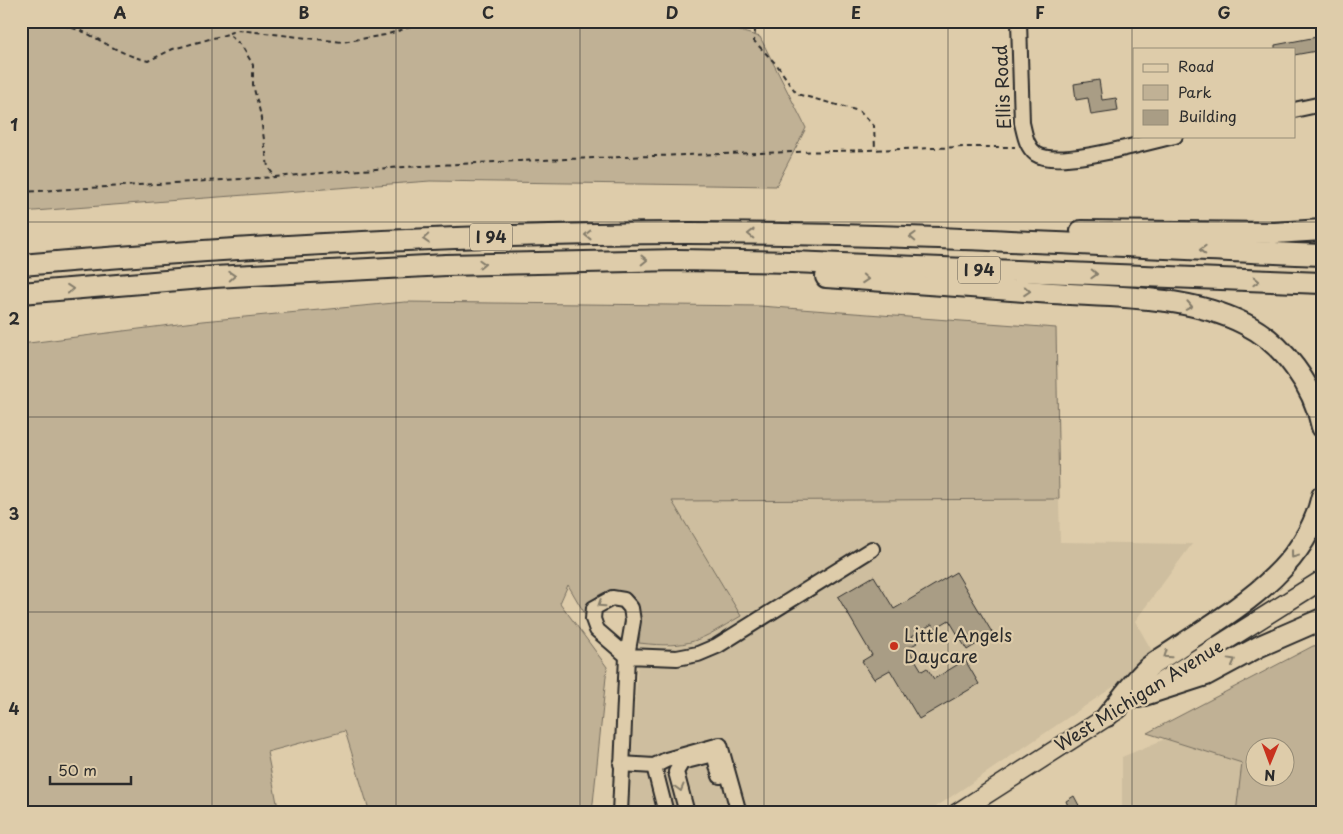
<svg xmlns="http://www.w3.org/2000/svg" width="1343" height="834" font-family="'Playpen Sans',sans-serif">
<rect width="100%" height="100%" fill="#deccaa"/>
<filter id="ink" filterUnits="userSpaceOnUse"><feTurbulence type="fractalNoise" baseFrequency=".02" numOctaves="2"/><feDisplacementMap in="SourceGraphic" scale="10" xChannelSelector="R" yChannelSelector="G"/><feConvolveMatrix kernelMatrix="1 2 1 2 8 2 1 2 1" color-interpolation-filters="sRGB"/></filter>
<g filter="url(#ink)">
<!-- built -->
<g fill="#cebe9f" fill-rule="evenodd">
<polygon points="1059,499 1060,542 1192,544 1135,621 1156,658 927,813 628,813 639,643 668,647 698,641 741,616 672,501"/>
<path d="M1322 673V813H1122V757ZM1256 746H1286V776H1256Z"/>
</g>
<!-- green -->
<g fill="#c0b195" stroke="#766e60" fill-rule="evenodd">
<polygon points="21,21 706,21 760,37 806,128 776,186 430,181 21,212"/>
<path d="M405 302 760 306 1056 328 1059 499 672 501 741 616C698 641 691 649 639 643 640 632 642 618 638 608 626 581 592 588 585 614L568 585 560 603 607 667 592 813H370L345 731 267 752 279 813H21V344L202 321Z"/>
<path d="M1322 645V813H1236L1242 763 1147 733 1313 646ZM1286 746V776H1256V746Z"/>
</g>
<!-- building -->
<g fill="#a99d85" stroke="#2b2b2b">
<polygon points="1322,36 1322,50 1294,55 1294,49 1275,49 1275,45"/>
<polygon points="1099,80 1102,100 1116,98 1118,111 1091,115 1088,98 1076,100 1074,84"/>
<polygon points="956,572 993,634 967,650 949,620 934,629 932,624 912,636 917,643 908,648 922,671 927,668 934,679 965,660 979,684 919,719 890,670 874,679 862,661 872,655 838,597 874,576 894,609"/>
<polygon points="1074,796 1083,813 1055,813 1068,806 1066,801"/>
</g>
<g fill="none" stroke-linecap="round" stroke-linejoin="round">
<!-- minor casing -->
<g stroke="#2b2b2b" stroke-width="18">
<g id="minor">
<path d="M1019 21 1022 123C1025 135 1026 146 1036 154 1058 169 1147 142 1175 136"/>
<polyline points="1294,110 1322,104"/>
<polyline points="621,764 654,766 666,760 720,745 739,813"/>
<polyline points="654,766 666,813"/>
<polyline points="620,813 627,656 633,621 631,608 624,600 612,598 594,608 593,619 597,630 627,656 677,658 698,654 717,646 872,549"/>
<polyline points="687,813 676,772 682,762 710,755 715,758 720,776"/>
</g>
</g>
<!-- major casing -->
<g stroke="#2b2b2b" stroke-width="21">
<g id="major">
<polyline points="1151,688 1322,580"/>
<polyline points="957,813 1119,709"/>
</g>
</g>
<!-- highway casing -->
<g stroke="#2b2b2b" stroke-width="24">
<g id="highway">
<polyline points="1081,231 1275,233 1322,230"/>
<path d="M21 265C243 246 465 234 688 233 899 233 1110 246 1322 255"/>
<path d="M826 277C901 282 977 287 1052 293 1116 297 1187 295 1245 324 1283 343 1314 386 1322 427"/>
<polyline points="21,293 214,277 446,265 678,260 792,262 1322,283"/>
<polyline points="1138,697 1206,675 1260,646 1322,619"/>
<path d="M1107 716C1120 701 1133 681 1149 667 1159 659 1172 652 1183 644 1240 606 1306 568 1322 496"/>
</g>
</g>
<!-- path -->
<g stroke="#2b2b2b" stroke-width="2" stroke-dasharray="5 4" stroke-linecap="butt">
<path d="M55 21C65 27 77 28 88 34 111 46 121 54 148 61L173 49 228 34 242 46 253 65V85L260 112 268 167 275 177C504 156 735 155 964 147H1015"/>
<polyline points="756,21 754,41 777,65 797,94 859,111 874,126 875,149"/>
<polyline points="229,33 239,30 342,42 385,35 430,21"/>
<polyline points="21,192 275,177"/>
</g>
<!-- minor -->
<use href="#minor" stroke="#deccaa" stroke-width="14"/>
<!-- major -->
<use href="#major" stroke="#deccaa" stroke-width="18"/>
<!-- highway -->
<use href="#highway" stroke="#deccaa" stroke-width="20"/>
</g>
<!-- one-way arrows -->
<defs><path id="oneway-chevron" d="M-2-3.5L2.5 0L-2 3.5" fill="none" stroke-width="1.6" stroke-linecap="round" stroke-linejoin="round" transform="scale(1.25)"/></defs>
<g stroke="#847c6a">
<use href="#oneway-chevron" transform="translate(751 234) rotate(-179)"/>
<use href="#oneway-chevron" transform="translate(588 235) rotate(179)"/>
<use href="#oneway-chevron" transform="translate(913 237) rotate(-178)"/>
<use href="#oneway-chevron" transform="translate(426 239) rotate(177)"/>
<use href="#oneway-chevron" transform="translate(1203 250) rotate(-178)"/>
<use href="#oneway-chevron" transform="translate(644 260) rotate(-1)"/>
<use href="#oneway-chevron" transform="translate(482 264) rotate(-2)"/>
<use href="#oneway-chevron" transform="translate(1094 274) rotate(2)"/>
<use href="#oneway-chevron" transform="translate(232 276) rotate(-3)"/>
<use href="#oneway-chevron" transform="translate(865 279) rotate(4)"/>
<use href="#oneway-chevron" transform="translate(1256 281) rotate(2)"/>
<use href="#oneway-chevron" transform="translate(70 289) rotate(-5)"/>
<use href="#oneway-chevron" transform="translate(1027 291) rotate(4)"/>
<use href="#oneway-chevron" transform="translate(1189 306) rotate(11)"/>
<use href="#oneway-chevron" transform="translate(1294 555) rotate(127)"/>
<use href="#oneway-chevron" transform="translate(601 604) rotate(146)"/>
<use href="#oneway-chevron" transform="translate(1167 655) rotate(146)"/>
<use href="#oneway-chevron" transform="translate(1232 661) rotate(-29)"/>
<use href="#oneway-chevron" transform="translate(680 788) rotate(75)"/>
</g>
</g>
<!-- grid -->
<path fill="none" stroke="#2b2b2b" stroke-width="1" stroke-opacity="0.55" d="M212 21V813M396 21V813M580 21V813M764 21V813M948 21V813M1132 21V813M21 222H1322M21 417H1322M21 612H1322"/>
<!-- markers -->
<circle fill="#c8321e" stroke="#deccaa" stroke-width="2" cx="894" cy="646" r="5"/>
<g text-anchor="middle" stroke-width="4.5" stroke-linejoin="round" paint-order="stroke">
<!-- shield labels -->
<g fill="#deccaa" stroke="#615b51" stroke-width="1">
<rect x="470" y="223.5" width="42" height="27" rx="4"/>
<rect x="958" y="256.5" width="42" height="27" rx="4"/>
</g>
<g font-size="16" font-weight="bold" fill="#2b2b2b">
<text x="491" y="243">I 94</text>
<text x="979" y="276">I 94</text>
</g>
<!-- street labels -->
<g font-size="18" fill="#2b2b2b" stroke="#deccaa">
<text transform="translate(1003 87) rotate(-93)" y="6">Ellis Road</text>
<text transform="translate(1139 696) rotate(-32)" y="6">West Michigan Avenue</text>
</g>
<!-- poi labels -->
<g font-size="18" fill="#2b2b2b" stroke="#deccaa" text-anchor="start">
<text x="904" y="642">Little Angels<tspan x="904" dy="21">Daycare</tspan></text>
</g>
</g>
<!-- margin -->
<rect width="1343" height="834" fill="none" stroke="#deccaa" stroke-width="55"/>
<!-- legend -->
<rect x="1133" y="48" width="162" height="90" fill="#deccaa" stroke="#968c77"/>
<rect x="1143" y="64" width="25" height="8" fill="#deccaa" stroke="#968c77"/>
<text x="1178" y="72" font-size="15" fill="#2b2b2b">Road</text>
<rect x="1143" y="85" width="25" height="15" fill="#c0b195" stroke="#968c77"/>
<text x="1178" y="98" font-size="15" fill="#2b2b2b">Park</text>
<rect x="1143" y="110" width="25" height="15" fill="#a99d85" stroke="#968c77"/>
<text x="1178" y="122" font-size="15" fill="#2b2b2b">Building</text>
<!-- north arrow -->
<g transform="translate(1270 762) rotate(181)"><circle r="24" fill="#deccaa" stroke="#968c77"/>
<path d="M0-4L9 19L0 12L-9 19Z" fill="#c8321e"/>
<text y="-8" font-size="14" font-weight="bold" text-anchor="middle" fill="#2b2b2b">N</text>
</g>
<!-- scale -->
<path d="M50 776v8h81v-8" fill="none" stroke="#2b2b2b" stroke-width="2.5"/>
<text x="58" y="776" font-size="15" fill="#2b2b2b" stroke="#deccaa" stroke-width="4" paint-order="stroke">50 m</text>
<rect x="28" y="28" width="1288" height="778" fill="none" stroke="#2b2b2b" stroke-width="2"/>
<g font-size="16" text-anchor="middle" font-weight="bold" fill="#2b2b2b">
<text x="120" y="19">A</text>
<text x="304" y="19">B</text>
<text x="488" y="19">C</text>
<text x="672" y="19">D</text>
<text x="856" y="19">E</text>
<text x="1040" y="19">F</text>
<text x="1224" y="19">G</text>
<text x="14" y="131">1</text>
<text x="14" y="325">2</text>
<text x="14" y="520">3</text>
<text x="14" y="715">4</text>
</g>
</svg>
